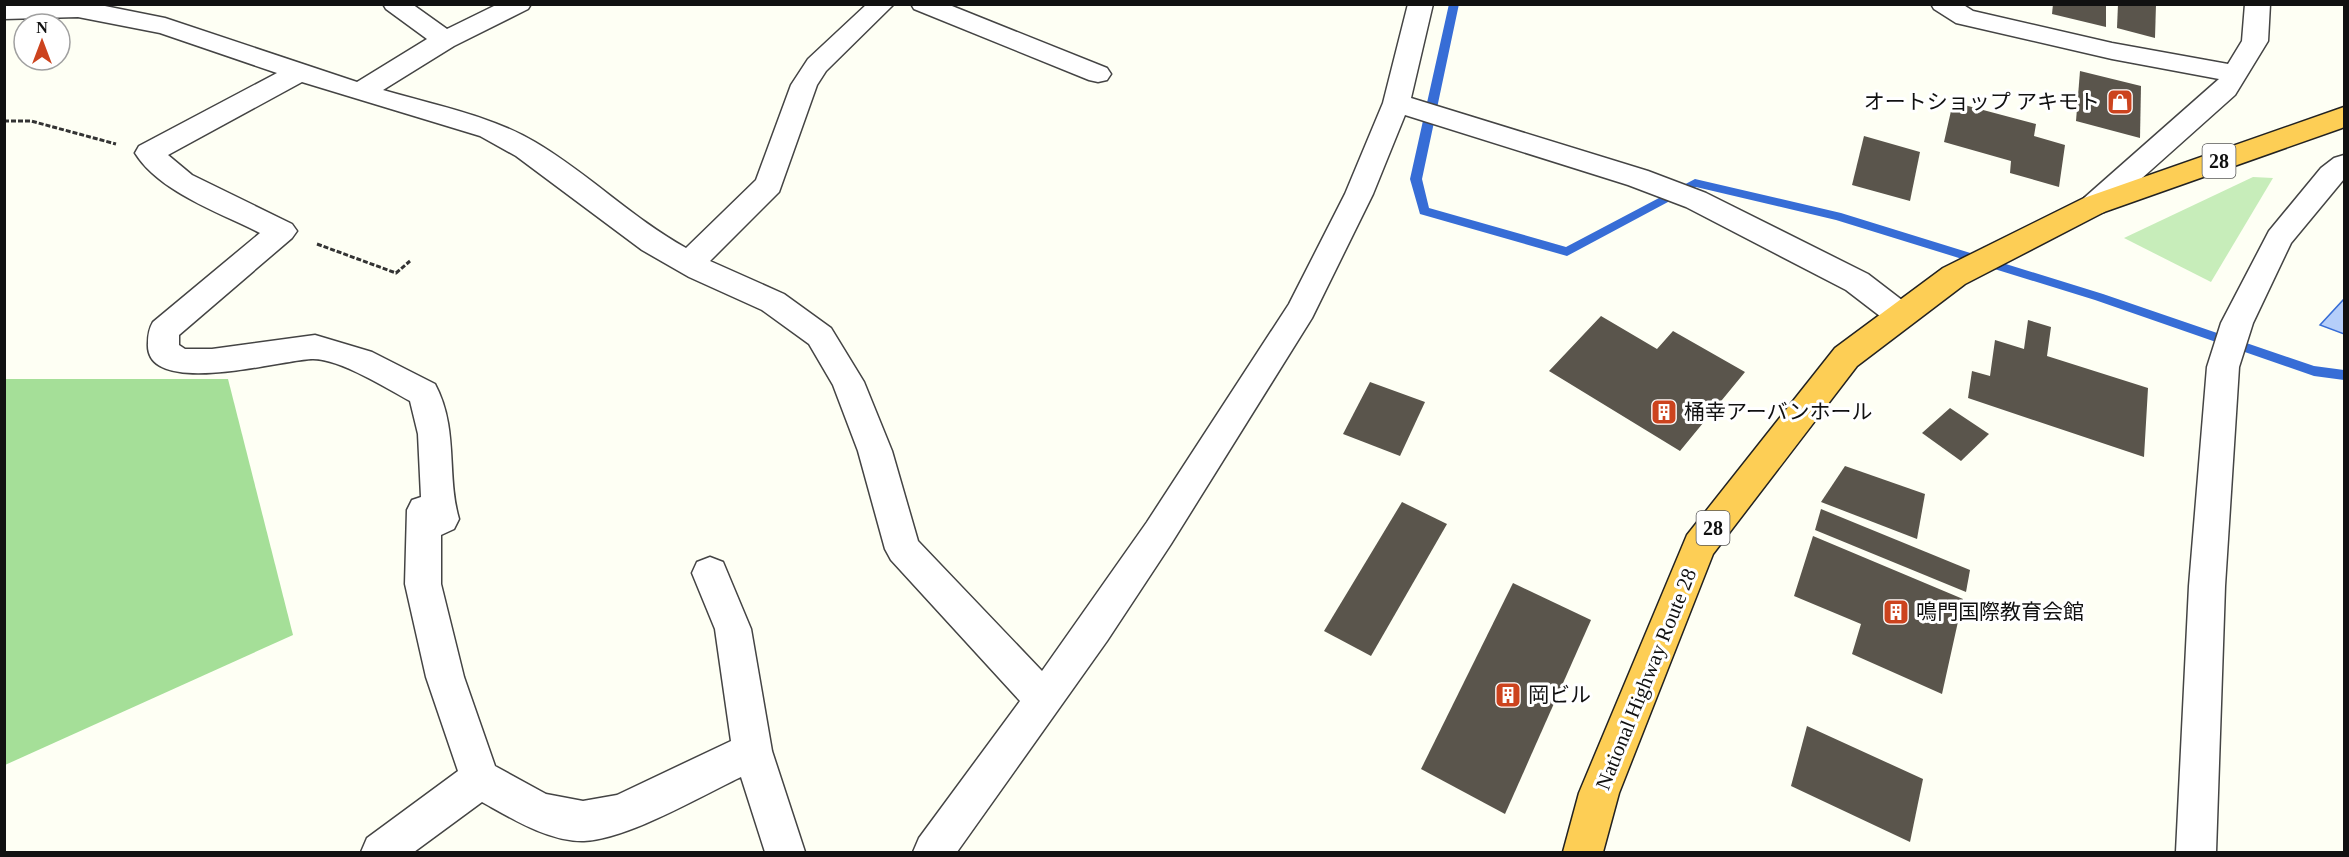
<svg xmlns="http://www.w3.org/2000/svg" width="2349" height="857" font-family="'Times New Roman','Noto Sans JP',serif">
<rect width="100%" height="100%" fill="#fefff4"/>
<!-- green -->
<polygon fill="#c7edba" points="2253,177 2273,178 2211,282 2124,238"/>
<!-- forest -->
<polygon fill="#a5df98" points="4,379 228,379 293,635 5,765"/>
<!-- water -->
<polygon fill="#b5cefa" stroke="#376dd6" stroke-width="1.5" points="2344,299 2344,334 2320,325"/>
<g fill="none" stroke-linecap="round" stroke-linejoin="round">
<!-- stream -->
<polygon fill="#376dd6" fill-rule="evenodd" points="1449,4 1459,4 1422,179 1429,208 1566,247 1695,179 1841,213 2103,294 2314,366 2344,370 2344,380 2314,376 2095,300 1836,220 1696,187 1567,256 1420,214 1410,179"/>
</g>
<!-- building -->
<g fill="#5a554c">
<polygon points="2053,4 2106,4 2106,27 2052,14"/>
<polygon points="2118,4 2156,4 2155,38 2117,28"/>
<polygon points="2080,71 2141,86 2140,138 2076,121"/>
<polygon points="1953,102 2036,124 2034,136 2065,145 2059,187 2010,173 2011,161 1944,142"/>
<polygon points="1864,136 1920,152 1910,201 1852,185"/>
<polygon points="1601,316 1657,349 1673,331 1745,372 1680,451 1549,371"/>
<polygon points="2028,320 2051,327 2047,356 2148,388 2144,457 1968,398 1972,371 1990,376 1995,340 2024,349"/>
<polygon points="1370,382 1425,402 1400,456 1343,434"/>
<polygon points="1950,408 1989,434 1961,461 1922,433"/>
<polygon points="1845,466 1925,494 1917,539 1821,502"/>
<polygon points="1402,502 1447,524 1371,656 1324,631"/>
<polygon points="1821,509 1970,570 1966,592 1815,530"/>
<polygon points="1813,536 1963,599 1942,694 1852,654 1861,624 1794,596"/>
<polygon points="1513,583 1591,620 1505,814 1421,769"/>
<polygon points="1807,726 1923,779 1910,842 1791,786"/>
</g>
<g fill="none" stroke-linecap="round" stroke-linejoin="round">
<!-- minor casing -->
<g stroke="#444" stroke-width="3">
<g id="minor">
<path d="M4 4H95L165 18 357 82 427 39 386 9 383 4H412L447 29 498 4H531L528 9 454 46 383 90C434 105 489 115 535 142 588 173 632 218 686 248L756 180 791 85 808 59 867 4H894L826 71 817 85 779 192 710 261 784 294 831 328 864 382 892 451 918 541 1042 671 1147 522 1289 304 1345 194 1383 103 1408 4H1433L1411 98 1648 171 1706 193 1868 274 1911 307 1915 315 1911 323 1900 327 1889 323 1846 290 1686 207 1628 185 1405 115 1373 194 1312 318 1171 544 1107 641 957 852H913L919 838 1020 701 891 560 885 549 858 451 833 385 809 344 762 310 689 277 642 250 516 156 480 136 302 82 168 155 192 175 292 224 297 231 292 238 179 335V345L185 349H212L315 335 372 352 435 384C459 429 446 474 459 519L454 529 441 535V584L464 677 495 766 546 794 583 801 617 795 731 741 715 629 692 573 697 562 710 557 723 562 751 629 772 751 805 852H765L741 777C699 797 628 839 584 841 549 842 511 818 482 802L414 852H361L367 838 458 771 426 677 405 584 407 510 412 500 421 497 418 434 410 401C386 388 340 359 313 359 284 359 144 400 148 343 148 335 149 329 153 322L260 233C221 213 159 192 135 153L139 146 277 73 160 33 78 17 4 19Z"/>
<polygon points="911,4 947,4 1107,68 1111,74 1107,80 1098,82 1089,80 914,9"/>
<polygon points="1931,4 1962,4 1973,11 2112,43 2228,64 2242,41 2245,4 2270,4 2268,41 2235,95 2104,212 2094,215 2084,212 2080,205 2084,198 2219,79 2112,59 1956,23 1934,9"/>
<polygon points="2344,155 2344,179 2291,243 2253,323 2239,367 2225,586 2216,852 2176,852 2189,586 2207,367 2221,323 2269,231 2321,168 2334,158"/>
</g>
</g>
<!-- highway casing -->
<g stroke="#222" stroke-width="3">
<polygon id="highway" points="2344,107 2344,127 2342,128 2104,212 1965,284 1857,366 1713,554 1619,793 1603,852 1563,852 1579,793 1687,535 1835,348 1943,268 2084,198"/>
</g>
<!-- path -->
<g stroke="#333" stroke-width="3" stroke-dasharray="5 2" stroke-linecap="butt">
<polyline points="4,121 31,121 116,144"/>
<polyline points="317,244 396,273 410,261"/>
</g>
<!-- minor -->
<use href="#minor" fill="#fff" fill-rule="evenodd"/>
<!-- highway -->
<use href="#highway" fill="#fdce55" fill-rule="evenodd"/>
</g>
<!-- icons -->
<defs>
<g id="shop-square" transform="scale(1.35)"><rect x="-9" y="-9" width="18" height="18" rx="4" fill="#cc431e" stroke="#fff"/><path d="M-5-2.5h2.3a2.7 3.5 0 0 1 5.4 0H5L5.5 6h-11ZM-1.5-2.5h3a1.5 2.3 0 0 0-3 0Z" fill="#fff"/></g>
<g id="building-square" transform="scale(1.35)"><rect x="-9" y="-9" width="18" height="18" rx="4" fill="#cc431e" stroke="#fff"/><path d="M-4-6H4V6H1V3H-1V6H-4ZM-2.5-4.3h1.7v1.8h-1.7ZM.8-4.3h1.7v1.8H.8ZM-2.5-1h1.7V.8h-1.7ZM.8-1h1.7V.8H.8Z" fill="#fff"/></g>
</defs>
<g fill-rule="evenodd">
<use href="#shop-square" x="2120" y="102"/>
<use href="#building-square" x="1664" y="412"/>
<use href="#building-square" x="1896" y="612"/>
<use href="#building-square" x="1508" y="695"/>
</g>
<g text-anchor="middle" stroke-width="6" stroke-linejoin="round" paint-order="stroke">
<!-- shield labels -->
<g fill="#fff" stroke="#585858" stroke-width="1.5">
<rect x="2202.5" y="144" width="33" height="34" rx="4.5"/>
<rect x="1696.5" y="511" width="33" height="34" rx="4.5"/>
</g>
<g font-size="20" font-weight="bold" fill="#111">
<text x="2219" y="168">28</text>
<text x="1713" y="535">28</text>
</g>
<!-- poi labels -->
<g font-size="21" fill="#111" stroke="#fff" text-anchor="start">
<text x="2100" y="109" text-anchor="end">オートショップ アキモト</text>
<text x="1684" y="419">桶幸アーバンホール</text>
<text x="1916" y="619">鳴門国際教育会館</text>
<text x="1528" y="702">岡ビル</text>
</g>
<!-- street labels -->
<g font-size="21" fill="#111" stroke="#fff">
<text transform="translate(1646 679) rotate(-68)" y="7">National Highway Route 28</text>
</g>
</g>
<!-- border -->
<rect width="2349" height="857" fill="none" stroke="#111111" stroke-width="12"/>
<!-- north arrow -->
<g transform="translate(42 42)"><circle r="28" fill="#ffffff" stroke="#a0a0a0" stroke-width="1.5"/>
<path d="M0-4.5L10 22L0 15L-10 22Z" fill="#cc431e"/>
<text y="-9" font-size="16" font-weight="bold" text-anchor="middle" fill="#111111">N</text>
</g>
</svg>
